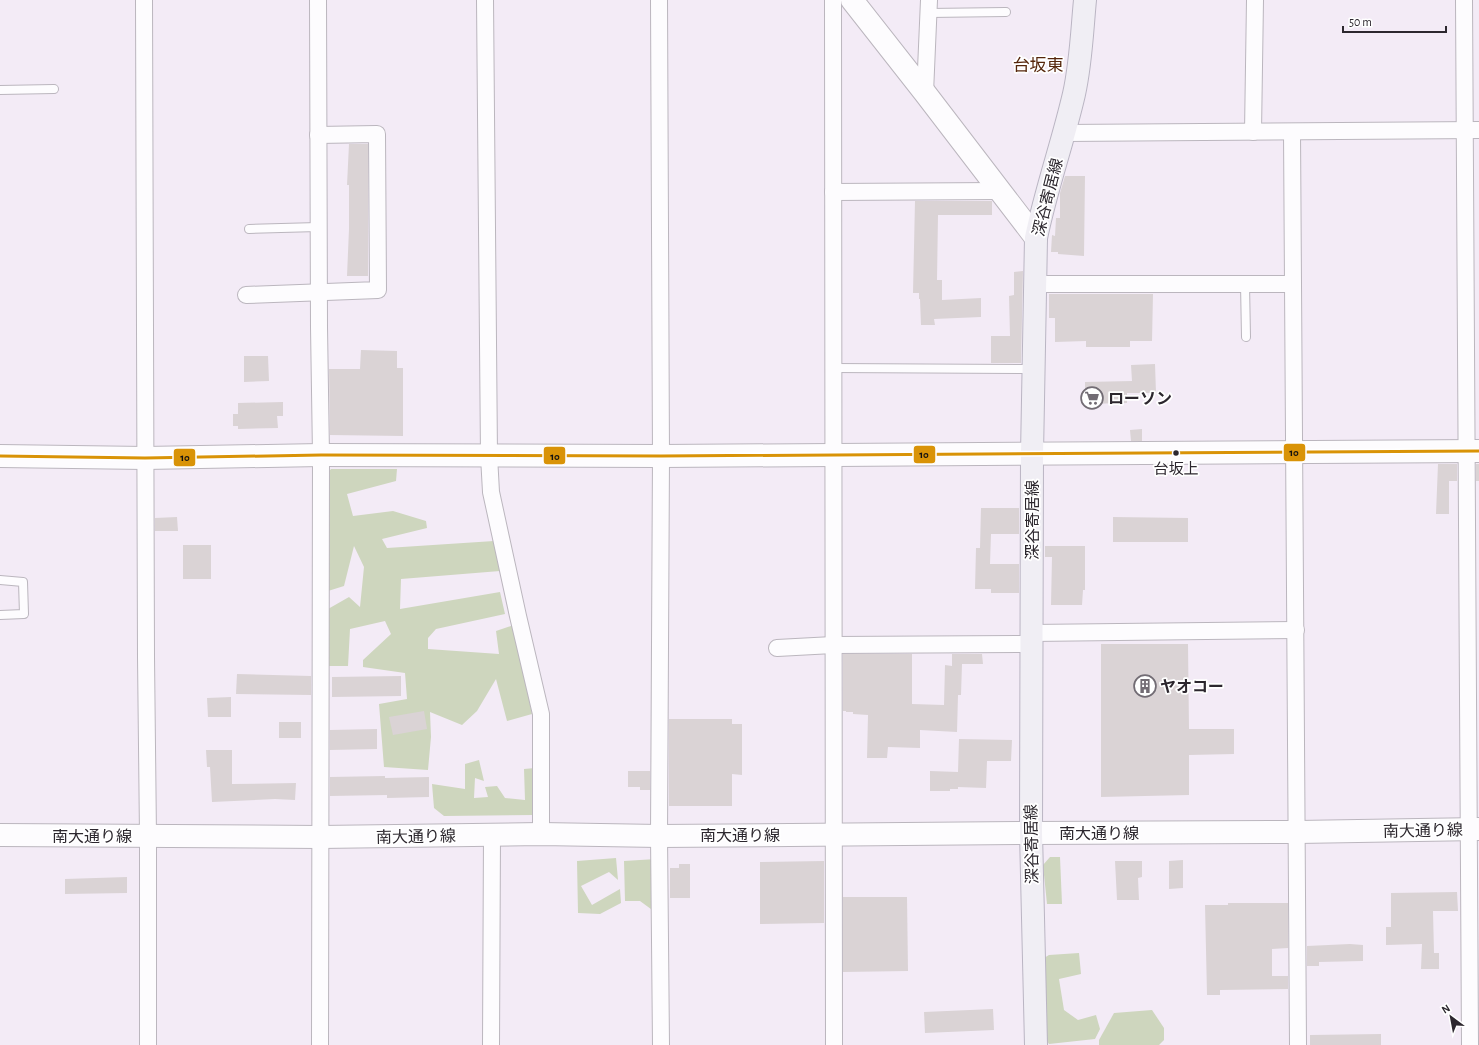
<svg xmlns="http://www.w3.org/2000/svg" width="1479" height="1045" font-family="'Alegreya Sans','Noto Sans JP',sans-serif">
<rect width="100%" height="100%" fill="#f3ebf6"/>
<!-- green -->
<g fill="#ced6be">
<polygon points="331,469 397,469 396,481 347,494 353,516 393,511 426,521 427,528 382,539 387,548 494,541 500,571 401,579 400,609 500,592 505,614 436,629 428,638 428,649 499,654 496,631 514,625 532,714 507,721 496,679 477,711 462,725 430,712 431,737 428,770 384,767 379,704 407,699 405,673 363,667 363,660 391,634 385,621 350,629 348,666 329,666 328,609 349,597 360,607 364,567 354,546 344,586 328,591 326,475"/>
<polygon points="479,760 484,781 475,778 474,798 488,797 485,787 497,786 505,798 525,800 524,769 535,768 533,815 444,816 434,808 432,784 465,789 465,764"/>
<polygon points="1050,857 1060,857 1062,904 1047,904 1043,865"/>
<polygon points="616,858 618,880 609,872 581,886 592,905 620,889 621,903 600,914 578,913 577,861"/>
<polygon points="656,859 655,912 640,901 625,901 624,861"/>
<polygon points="1079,953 1081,974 1059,979 1064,1010 1078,1020 1096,1015 1100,1029 1095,1039 1049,1044 1045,1038 1044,958 1049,955"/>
<polygon points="1152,1010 1164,1028 1164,1040 1159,1045 1099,1045 1099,1040 1114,1013"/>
</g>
<!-- building -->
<g fill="#dad3d5">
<polygon points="349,144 368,144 368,276 347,276 349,229 349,185 347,185"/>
<polygon points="1065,176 1085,176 1084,256 1058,254 1058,252 1051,252 1052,235 1055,236 1056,218 1060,218 1060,193"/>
<polygon points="915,201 992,201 992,215 938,215 937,280 942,280 942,300 981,298 981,317 934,319 935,325 921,325 920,299 919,299 919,293 913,293"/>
<polygon points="1023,271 1021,363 991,363 991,336 1010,336 1009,296 1014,295 1014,272"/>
<polygon points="1049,294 1153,294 1152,341 1130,341 1130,347 1086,347 1086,341 1055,342 1055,318 1049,318"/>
<polygon points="361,350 397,351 397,368 403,368 403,436 330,435 329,369 360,369"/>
<polygon points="244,356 268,356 269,381 244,382"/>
<polygon points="1155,364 1156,393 1127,393 1127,403 1085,404 1085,382 1132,381 1131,365"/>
<polygon points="283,402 283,416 277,416 278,428 238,429 238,426 233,426 233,414 238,414 238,403"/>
<polygon points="1142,429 1142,441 1131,441 1130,430"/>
<polygon points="1438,464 1457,464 1457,481 1449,481 1449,514 1436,514"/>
<rect x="1476" y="464" width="3" height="17"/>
<polygon points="981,508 1019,508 1019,534 991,534 990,564 1019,564 1019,593 991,593 991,589 975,589 976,548 980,548"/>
<polygon points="177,517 178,531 155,531 155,518"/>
<polygon points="1113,517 1188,518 1188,542 1113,542"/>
<rect x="183" y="545" width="28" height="34"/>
<polygon points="1045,546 1085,546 1085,590 1083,590 1082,605 1051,605 1052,557 1045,557"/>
<polygon points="1101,644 1188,644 1189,729 1234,729 1234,754 1189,755 1189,795 1101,797"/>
<polygon points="843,654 912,654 912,704 944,705 945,665 952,666 952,654 982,654 983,664 962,664 961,695 958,695 957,732 920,730 920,748 888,747 887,758 867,758 868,715 853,714 853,712 846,712 846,711 843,711"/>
<polygon points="237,674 311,676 311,695 236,694"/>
<polygon points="401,676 401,696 332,697 332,677"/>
<polygon points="231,697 231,717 208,717 207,698"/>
<polygon points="424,711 427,729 393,735 389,717"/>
<polygon points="669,719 732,719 732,724 742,724 742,775 732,774 732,806 669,806"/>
<rect x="279" y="722" width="22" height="16"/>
<polygon points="377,729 377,749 330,750 330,730"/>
<polygon points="959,739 1012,740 1011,761 987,761 986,788 958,787 958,789 950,789 950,791 930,791 930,771 958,772"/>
<polygon points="206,750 232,750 232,784 296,783 295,800 275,799 212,802 210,767 207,767"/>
<polygon points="628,771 650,771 650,790 640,790 640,787 628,787"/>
<polygon points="385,776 385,778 429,777 429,797 387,798 387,795 330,796 330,777"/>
<polygon points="1183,860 1183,888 1169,889 1169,861"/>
<polygon points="824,861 824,923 760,924 760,862"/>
<polygon points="1115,861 1142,861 1142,877 1138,878 1139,900 1117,900"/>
<polygon points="679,864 690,864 690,898 670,898 670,868 679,868"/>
<polygon points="127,877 127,893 65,894 65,879"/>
<polygon points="1457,892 1458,911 1433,911 1434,953 1439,953 1439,969 1421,969 1422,944 1386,945 1386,927 1391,927 1391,893"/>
<polygon points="843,897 907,897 908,971 843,972"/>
<polygon points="1228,903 1288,903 1288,948 1272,949 1272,976 1288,976 1288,989 1220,990 1220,995 1207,995 1205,905 1228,905"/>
<polygon points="1350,944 1363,945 1363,961 1319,962 1319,966 1307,966 1307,946"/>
<polygon points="993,1009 994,1030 925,1033 924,1012"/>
<polygon points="1381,1034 1381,1045 1310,1045 1310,1035"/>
</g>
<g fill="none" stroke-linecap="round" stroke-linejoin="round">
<!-- lane casing -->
<g stroke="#bbb6be" stroke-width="10">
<g id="lane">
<polyline points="929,13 1006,12"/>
<polyline points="0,90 54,89"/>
<polyline points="249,229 318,227"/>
<polyline points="1245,284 1246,337"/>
<polyline points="833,368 1032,369"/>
<polyline points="0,580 23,582 24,614 0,615"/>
</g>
</g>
<!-- street casing -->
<g stroke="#bbb6be" stroke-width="18">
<g id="street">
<polyline points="144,0 146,657 148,836 148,1045"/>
<polyline points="318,0 319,327 321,455 320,1045"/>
<polyline points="485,0 489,456 491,492 518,616 541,714 541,834"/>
<polyline points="659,0 661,456 659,836 661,1045"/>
<polyline points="833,0 834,1045"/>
<polyline points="1464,0 1470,1045"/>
<polyline points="925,93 929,0"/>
<polyline points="1253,132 1255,0"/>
<polyline points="1292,132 1298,1045"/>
<polyline points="1064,133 1479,130"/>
<polyline points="833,192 998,191"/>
<polyline points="1035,284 1293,284"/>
<polyline points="246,295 378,290 377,134 318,135"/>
<polyline points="1031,633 1296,630"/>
<polyline points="777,648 833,645 1031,644"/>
<polyline points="491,1045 492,835"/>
</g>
</g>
<!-- secondary casing -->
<g stroke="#bbb6be" stroke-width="24">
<g id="secondary">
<polyline points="852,0 925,93 1036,238"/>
<polyline points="0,456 145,458 321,455 661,456 1479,451"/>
<polyline points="0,835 320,837 541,834 659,836 1031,833 1298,832 1479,829"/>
</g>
</g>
<!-- primary casing -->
<g stroke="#bab5c3" stroke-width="24">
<path id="primary" d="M1036 1045 1031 833 1032 454 1036 238C1046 189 1063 142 1074 94 1081 63 1082 31 1085 0"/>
</g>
<!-- lane -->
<use href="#lane" stroke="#fdfcfe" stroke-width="8"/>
<!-- street -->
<use href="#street" stroke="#fdfcfe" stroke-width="16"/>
<!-- secondary -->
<use href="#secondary" stroke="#fdfcfe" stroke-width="22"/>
<!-- primary -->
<use href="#primary" stroke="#f0eef4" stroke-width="22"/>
<!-- bus-1 casing -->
<g stroke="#fff" stroke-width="6">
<polyline id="bus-1" points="0,456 145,458 321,455 661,456 1479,451"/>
</g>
<!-- bus-1 -->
<use href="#bus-1" stroke="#d99307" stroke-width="3"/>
</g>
<!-- icons -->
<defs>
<g id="supermarket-ring" transform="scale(1.15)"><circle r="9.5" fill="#fff" stroke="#726c74" stroke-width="1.5"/><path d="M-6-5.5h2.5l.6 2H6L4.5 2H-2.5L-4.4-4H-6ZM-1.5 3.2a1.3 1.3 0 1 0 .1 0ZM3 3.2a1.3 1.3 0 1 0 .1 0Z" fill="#726c74"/></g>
<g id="building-ring" transform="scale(1.15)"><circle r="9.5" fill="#fff" stroke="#726c74" stroke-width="1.5"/><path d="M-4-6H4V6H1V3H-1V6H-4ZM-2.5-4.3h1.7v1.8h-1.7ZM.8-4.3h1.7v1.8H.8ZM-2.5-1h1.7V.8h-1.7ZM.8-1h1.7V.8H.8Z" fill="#726c74"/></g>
</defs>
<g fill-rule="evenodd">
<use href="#supermarket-ring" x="1092" y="398"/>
<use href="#building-ring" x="1145" y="686"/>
</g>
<!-- markers -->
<circle fill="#2c272e" stroke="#fff" stroke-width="1.5" cx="1176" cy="453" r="3.5"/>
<g text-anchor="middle" stroke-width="3.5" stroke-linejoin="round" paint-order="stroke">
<!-- bus labels -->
<g font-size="15" fill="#2c272e" stroke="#fff">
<text x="1176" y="474">台坂上</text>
</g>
<!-- street labels -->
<g font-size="16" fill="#2c272e" stroke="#fff">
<text transform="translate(1047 197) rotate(-76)" y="6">深谷寄居線</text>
<text transform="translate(1032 520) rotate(-90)" y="6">深谷寄居線</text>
<text transform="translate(1423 830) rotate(-1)" y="6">南大通り線</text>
<text x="1099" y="839">南大通り線</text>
<text x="740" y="841">南大通り線</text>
<text x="92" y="842">南大通り線</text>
<text transform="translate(416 836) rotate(-1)" y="6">南大通り線</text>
<text transform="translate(1031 844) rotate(-91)" y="6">深谷寄居線</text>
</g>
<!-- poi labels -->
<g font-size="16" font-weight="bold" fill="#2c272e" stroke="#fff" text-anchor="start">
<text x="1108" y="404">ローソン</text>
<text x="1160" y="692">ヤオコー</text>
</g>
<!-- neighbourhood labels -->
<g font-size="17" fill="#55260b" stroke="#fff">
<text x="1038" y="71">台坂東</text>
</g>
</g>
<g stroke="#fff" stroke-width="1.5">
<rect x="1283" y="443" width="23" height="19" rx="4" fill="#d99307"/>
<rect x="913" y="445" width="23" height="19" rx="4" fill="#d99307"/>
<rect x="543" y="446" width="23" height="19" rx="4" fill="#d99307"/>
<rect x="173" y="448" width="23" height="19" rx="4" fill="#d99307"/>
</g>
<g font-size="11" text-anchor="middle" font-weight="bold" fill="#111">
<text x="1294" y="456">10</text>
<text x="924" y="458">10</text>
<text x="555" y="460">10</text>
<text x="185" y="461">10</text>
</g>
<!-- north arrow -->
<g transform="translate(1451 1017) rotate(328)" stroke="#ffffff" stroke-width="3" paint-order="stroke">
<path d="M0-3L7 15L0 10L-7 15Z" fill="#2c272e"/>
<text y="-6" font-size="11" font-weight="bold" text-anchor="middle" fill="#2c272e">N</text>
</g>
<!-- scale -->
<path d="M1343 26v6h103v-6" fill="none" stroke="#2c272e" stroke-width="2"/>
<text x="1349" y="26" font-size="12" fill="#2c272e" stroke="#ffffff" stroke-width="3" paint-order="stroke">50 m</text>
</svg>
